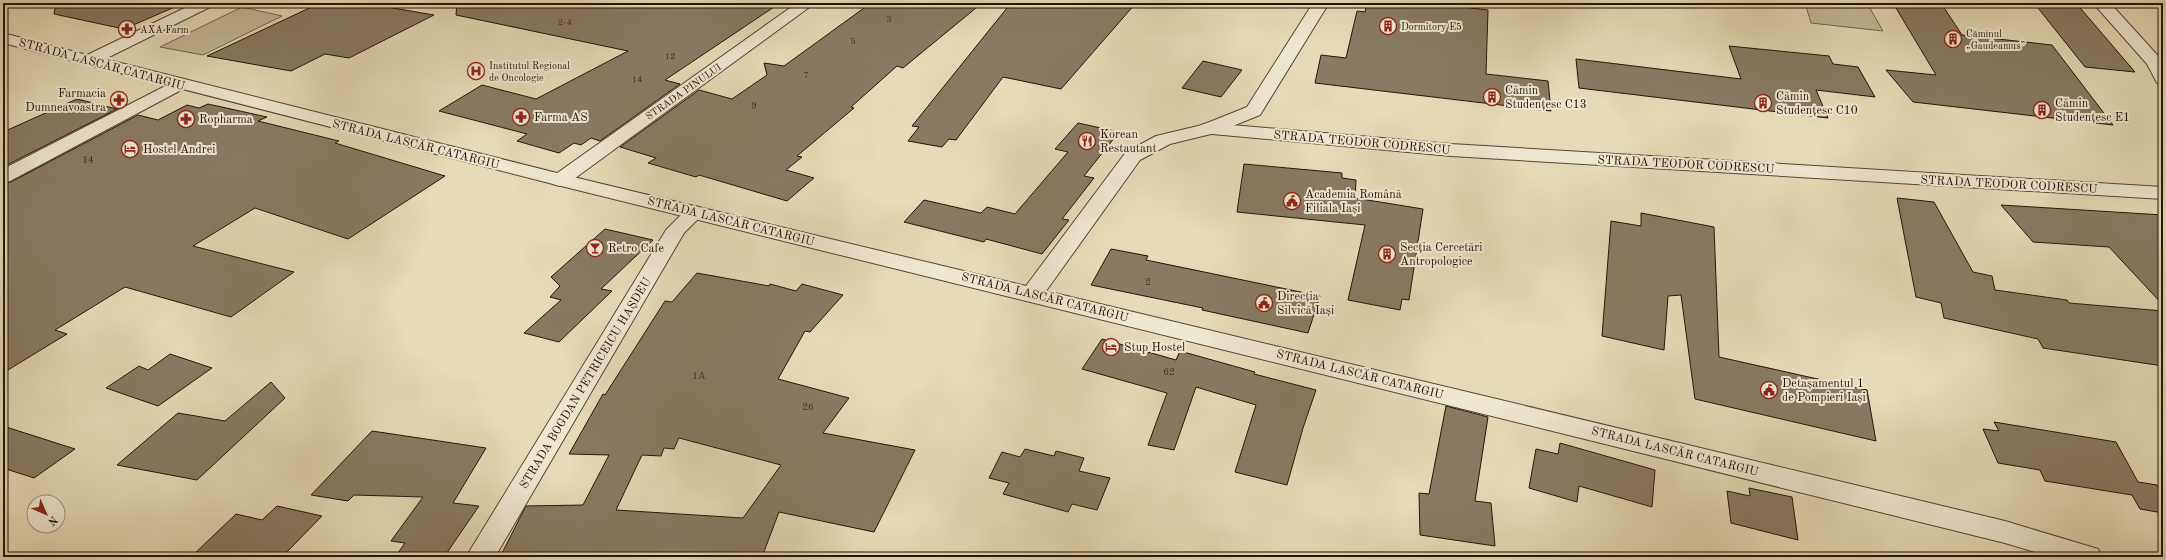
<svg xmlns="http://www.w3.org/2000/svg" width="2166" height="560" font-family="'Old Standard TT',serif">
<rect width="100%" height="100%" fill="#e5dbb6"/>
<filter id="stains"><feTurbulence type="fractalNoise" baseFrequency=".005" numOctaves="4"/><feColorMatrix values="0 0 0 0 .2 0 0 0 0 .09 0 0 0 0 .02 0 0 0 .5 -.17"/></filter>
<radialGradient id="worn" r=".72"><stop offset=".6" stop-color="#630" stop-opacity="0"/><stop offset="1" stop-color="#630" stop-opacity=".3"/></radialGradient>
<!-- green -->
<g fill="#c4b998" stroke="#746650">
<polygon points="1805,3 1867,3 1883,31 1811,23"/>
<polygon points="242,7 282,16 203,55 160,47"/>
</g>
<!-- building -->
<g fill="#887b62" stroke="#241307" fill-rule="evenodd">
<polygon points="56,3 184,3 124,29 54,14"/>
<polygon points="320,3 364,3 434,15 349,58 325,54 291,71 207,56"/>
<polygon points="457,3 780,3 665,80 680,84 600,141 591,138 581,145 574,143 559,153 517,141 527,134 439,111 482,85 536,99 628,51 456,15"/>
<polygon points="871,3 982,3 903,68 897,66 851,107 854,108 797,156 802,157 786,170 814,178 787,201 699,175 696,177 648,163 656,158 620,147 699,90 732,99 767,75 764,63 784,66"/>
<polygon points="1011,3 1136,3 1061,89 1003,77 956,140 949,139 942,147 908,141 919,127 912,126"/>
<polygon points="1367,3 1429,3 1488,10 1486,74 1548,81 1551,111 1315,83 1321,55 1346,58 1357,11 1365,12"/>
<polygon points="1893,3 1941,3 1962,35 2052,45 2113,125 1913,102 1886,70 1936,75"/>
<polygon points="2034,3 2076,3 2135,72 2085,67"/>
<polygon points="1729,46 1829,56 1833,64 1858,67 1875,97 1816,90 1828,118 1579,88 1576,59 1741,79"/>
<polygon points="1203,61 1242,70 1221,97 1182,88"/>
<polygon points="77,99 117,109 3,167 3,132"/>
<polygon points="208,104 267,117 258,121 339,141 335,143 445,176 348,239 255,208 193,246 294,272 231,317 125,287 55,330 67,334 3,373 3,184 11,182 138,115 158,120 187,105 199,108"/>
<polygon points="1078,123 1119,132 1084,176 1094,178 1062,219 1069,220 1042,254 986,239 984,242 904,222 924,200 981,213 987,207 1015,214 1068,152 1055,149"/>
<polygon points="1244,164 1342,173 1342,178 1356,180 1355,198 1423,209 1409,300 1402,299 1400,310 1348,300 1365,225 1237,212"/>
<polygon points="1897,198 1934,202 1973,272 1992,276 1995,290 2067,300 2069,303 2163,311 2163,366 2043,348 2038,339 1944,318 1941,303 1916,297"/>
<polygon points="2001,205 2163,215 2163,305 2109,247 2033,242"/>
<polygon points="1641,213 1714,227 1719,357 1867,390 1876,441 1695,399 1681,295 1668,296 1664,350 1602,336 1611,221 1641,226"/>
<polygon points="605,229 653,240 601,289 612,291 559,342 524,333 561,300 550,297 560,286 551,277"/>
<polygon points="1111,249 1148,256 1146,260 1320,296 1308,333 1202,310 1203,308 1091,285"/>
<path d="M697 273 769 286 770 284 796 291 802 284 843 295 810 332 805 331 778 379 849 398 823 433 915 450 874 532 779 512 762 557H500L526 506 583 505 609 455 569 454 603 394 605 395 665 301 672 302ZM679 438 781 465 743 518 616 510 642 455 661 456 664 448 674 449Z"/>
<polygon points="1102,339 1176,360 1180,351 1255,372 1254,374 1316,390 1303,428 1287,485 1235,472 1256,405 1196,387 1174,450 1148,445 1167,393 1082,369"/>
<polygon points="170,354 212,368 158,406 106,388 139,366 148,370"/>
<polygon points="271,382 285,398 197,480 117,465 178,413 225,421"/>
<polygon points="1446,406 1488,417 1475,501 1491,503 1495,546 1420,535 1419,493 1429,494"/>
<polygon points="1994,422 2116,442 2138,482 2157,485 2163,495 2163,513 2140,509 2132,495 2045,481 2040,470 1998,463 1983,429 1999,431"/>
<polygon points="3,426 75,449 34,478 3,468"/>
<polygon points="372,431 486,448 453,503 479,506 444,557 395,557 405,543 391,541 423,497 354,495 348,501 311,495"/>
<polygon points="1560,443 1655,470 1652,507 1579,486 1577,502 1529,488 1536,449 1558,454"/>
<polygon points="1025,449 1054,456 1056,451 1084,458 1079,471 1110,478 1097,510 1072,504 1068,512 1003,494 1009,483 989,478 1002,452 1020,457"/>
<polygon points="1749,488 1792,497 1798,540 1731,523 1727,491 1750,496"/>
<polygon points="277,506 322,516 282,557 191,557 236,514 262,520"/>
</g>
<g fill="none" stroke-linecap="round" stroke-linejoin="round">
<!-- minor casing -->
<g stroke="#544533" stroke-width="2">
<g id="minor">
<polygon points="797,3 815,3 567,184 560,186 553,184 550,180 553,176"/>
<polygon points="2093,3 2110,3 2160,58 2163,63 2163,84 2157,83 2147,64"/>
<polygon points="179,79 185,80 188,84 185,88 10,181 3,183 3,169"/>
<polygon points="1208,123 1451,144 2163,187 2163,199 1451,156 1201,133 1199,129 1201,125"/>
<polygon points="695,206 702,208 705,212 684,233 495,557 466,557 666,230 688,208"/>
</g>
</g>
<!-- tertiary casing -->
<g stroke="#544533" stroke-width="2">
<polygon id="tertiary" points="195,3 215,3 212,6 105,59 561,174 1026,286 1126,152 1156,136 1202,125 1247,107 1313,3 1329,3 1260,115 1215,133 1170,144 1140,160 1046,291 2005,521 2098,549 2102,557 2051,557 2005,543 553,184 3,43 3,33 87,55"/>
</g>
<!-- minor -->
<use href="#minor" fill="#eee8d0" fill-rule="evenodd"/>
<!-- tertiary -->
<use href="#tertiary" fill="#eee8d0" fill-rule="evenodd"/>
</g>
<!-- icons -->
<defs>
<g id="building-ring" transform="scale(0.9)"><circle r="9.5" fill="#eee8d0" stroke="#8f2418" stroke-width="1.5"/><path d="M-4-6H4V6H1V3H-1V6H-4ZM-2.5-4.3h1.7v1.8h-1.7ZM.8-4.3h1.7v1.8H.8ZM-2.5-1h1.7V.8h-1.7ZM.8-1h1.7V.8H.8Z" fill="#8f2418"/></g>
<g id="pharmacy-ring" transform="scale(0.9)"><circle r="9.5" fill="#eee8d0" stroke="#8f2418" stroke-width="1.5"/><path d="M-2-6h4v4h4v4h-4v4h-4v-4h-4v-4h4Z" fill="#8f2418"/></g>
<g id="hospital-ring" transform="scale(0.9)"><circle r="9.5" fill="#eee8d0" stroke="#8f2418" stroke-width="1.5"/><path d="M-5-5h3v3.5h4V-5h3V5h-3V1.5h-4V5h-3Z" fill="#8f2418"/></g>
<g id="restaurant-ring" transform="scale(0.9)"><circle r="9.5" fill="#eee8d0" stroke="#8f2418" stroke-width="1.5"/><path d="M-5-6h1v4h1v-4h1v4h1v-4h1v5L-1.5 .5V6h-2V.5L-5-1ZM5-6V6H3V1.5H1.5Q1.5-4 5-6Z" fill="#8f2418"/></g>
<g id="hotel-ring" transform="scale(0.9)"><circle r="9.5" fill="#eee8d0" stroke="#8f2418" stroke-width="1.5"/><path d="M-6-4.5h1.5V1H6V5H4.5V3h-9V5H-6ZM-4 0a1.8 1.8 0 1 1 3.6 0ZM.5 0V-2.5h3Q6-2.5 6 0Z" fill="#8f2418"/></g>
<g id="civic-ring" transform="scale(0.9)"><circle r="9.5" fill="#eee8d0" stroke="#8f2418" stroke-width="1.5"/><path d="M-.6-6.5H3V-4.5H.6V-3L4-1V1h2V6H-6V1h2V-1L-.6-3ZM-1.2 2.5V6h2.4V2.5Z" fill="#8f2418"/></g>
<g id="bar-ring" transform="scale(0.9)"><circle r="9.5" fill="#eee8d0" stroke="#8f2418" stroke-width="1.5"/><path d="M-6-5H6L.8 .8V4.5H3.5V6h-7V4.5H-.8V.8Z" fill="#8f2418"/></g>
</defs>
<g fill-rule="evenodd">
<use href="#building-ring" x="1388" y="26"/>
<use href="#pharmacy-ring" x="127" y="29"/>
<use href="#building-ring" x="1953" y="39"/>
<use href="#hospital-ring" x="476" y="71"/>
<use href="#building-ring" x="1492" y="97"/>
<use href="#pharmacy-ring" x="119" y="100"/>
<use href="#building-ring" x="1763" y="103"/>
<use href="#building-ring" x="2042" y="110"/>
<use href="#pharmacy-ring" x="521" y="117"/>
<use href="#pharmacy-ring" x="186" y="119"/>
<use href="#restaurant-ring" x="1087" y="141"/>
<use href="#hotel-ring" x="130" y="149"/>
<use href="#civic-ring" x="1292" y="201"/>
<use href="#bar-ring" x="595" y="248"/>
<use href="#building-ring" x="1387" y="254"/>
<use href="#civic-ring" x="1264" y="303"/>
<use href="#hotel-ring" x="1111" y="347"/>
<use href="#civic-ring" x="1769" y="390"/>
</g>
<g text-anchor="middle" stroke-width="4" stroke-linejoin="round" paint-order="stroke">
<!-- far-number labels -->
<g font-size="9" fill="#3d2d1e">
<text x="889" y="22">3</text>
<text x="565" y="25">2-4</text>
<text x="853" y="44">5</text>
<text x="670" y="59">12</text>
<text x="806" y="78">7</text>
<text x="637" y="82">14</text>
</g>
<!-- far-poi labels -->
<g font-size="10" fill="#241307" stroke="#eee8d0" text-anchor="start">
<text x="1401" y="30">Dormitory E5</text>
<text x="140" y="33">AXA Farm</text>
<text x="1966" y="37">Căminul<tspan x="1966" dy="12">„Gaudeamus”</tspan></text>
<text x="489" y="69">Institutul Regional<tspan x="489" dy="12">de Oncologie</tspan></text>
</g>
<!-- far-street labels -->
<g font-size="10" fill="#241307" stroke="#eee8d0">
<text transform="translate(683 91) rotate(-35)" y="4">STRADA PINULUI</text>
</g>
<!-- number labels -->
<g font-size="10" fill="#3d2d1e">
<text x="754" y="109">9</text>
<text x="88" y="163">14</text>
<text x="1148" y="285">2</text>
<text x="1169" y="375">62</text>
<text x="699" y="379">1A</text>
<text x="808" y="410">26</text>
</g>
<!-- street labels -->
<g font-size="12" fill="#241307" stroke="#eee8d0">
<text transform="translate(102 64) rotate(15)" y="4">STRADA LASCĂR CATARGIU</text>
<text transform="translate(1362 142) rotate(5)" y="4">STRADA TEODOR CODRESCU</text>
<text transform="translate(416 144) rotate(14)" y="4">STRADA LASCĂR CATARGIU</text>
<text transform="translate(1686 164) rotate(3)" y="4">STRADA TEODOR CODRESCU</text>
<text transform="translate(2009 184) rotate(3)" y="4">STRADA TEODOR CODRESCU</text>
<text transform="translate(731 221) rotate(14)" y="4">STRADA LASCĂR CATARGIU</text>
<text transform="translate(1045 297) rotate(14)" y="4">STRADA LASCĂR CATARGIU</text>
<text transform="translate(1360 374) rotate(14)" y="4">STRADA LASCĂR CATARGIU</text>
<text transform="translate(585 383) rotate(-59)" y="4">STRADA BOGDAN PETRICEICU HAȘDEU</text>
<text transform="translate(1675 451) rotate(14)" y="4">STRADA LASCĂR CATARGIU</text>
</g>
<!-- poi labels -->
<g font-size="12" fill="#241307" stroke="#eee8d0" text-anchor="start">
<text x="1505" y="94">Cămin<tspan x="1505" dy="14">Studențesc C13</tspan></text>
<text x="106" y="97" text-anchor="end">Farmacia<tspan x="106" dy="14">Dumneavoastra</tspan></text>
<text x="1776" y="100">Cămin<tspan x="1776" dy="14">Studențesc C10</tspan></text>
<text x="2055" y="107">Cămin<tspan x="2055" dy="14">Studențesc E1</tspan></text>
<text x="534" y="121">Farma AS</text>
<text x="199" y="123">Ropharma</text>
<text x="1100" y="138">Korean<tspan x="1100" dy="14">Restautant</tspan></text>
<text x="143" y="153">Hostel Andrei</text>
<text x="1305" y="198">Academia Română<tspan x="1305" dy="14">Filiala Iași</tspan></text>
<text x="1400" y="251">Secția Cercetări<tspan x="1400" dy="14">Antropologice</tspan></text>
<text x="608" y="252">Retro Cafe</text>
<text x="1277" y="300">Direcția<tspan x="1277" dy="14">Silvică Iași</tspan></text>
<text x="1124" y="351">Stup Hostel</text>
<text x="1782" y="387">Detașamentul 1<tspan x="1782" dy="14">de Pompieri Iași</tspan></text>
</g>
</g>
<!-- margin -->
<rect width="2166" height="560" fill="none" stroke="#e5dbb6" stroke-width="16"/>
<rect x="4" y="4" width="2158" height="552" fill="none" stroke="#241307" stroke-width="2"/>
<rect x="8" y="8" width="2150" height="544" fill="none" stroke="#241307"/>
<!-- north arrow -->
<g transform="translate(46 514) rotate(135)"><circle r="19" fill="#eee8d0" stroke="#9d9380"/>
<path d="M0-3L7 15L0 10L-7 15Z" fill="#8f2418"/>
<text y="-6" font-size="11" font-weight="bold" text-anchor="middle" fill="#241307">N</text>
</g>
<rect width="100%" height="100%" filter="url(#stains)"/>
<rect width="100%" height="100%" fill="url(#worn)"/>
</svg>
